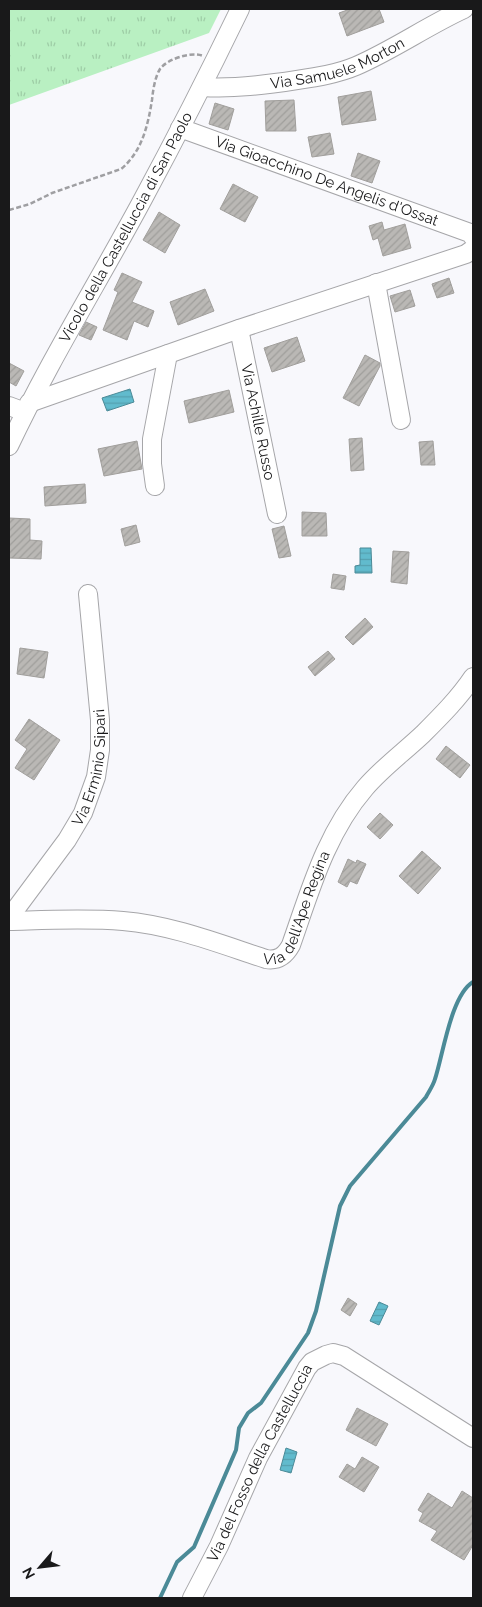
<svg xmlns="http://www.w3.org/2000/svg" width="482" height="1607" font-family="Raleway,sans-serif">
<defs>
<pattern id="grass-tufts" width="24" height="20" patternUnits="userSpaceOnUse" patternTransform="scale(1.25)"><rect width="24" height="20" fill="#b9f0c2"/><path d="M3 7l-1-3M5 7V3M7 7l1-3M15 17l-1-3M17 17v-4M19 17l1-3" fill="none" stroke="#9ecda6"/></pattern>
<pattern id="water-rules" width="6" height="5" patternUnits="userSpaceOnUse" patternTransform="scale(1.25)"><rect width="6" height="5" fill="#61bbcd"/><path d="M0 2.5h6" fill="none" stroke="#54a0af"/></pattern>
<pattern id="building-hatch" width="6" height="6" patternUnits="userSpaceOnUse" patternTransform="scale(1.25)"><rect width="6" height="6" fill="#bab8b5"/><path d="M-1 1l2-2M0 6l6-6M5 7l2-2" fill="none" stroke="#9f9e9b"/></pattern>
</defs>
<rect width="100%" height="100%" fill="#f8f8fc"/>
<!-- grass -->
<polygon fill="url(#grass-tufts)" points="9,9 221,9 209,33 9,105"/>
<!-- water -->
<g fill="url(#water-rules)" stroke="#4b8a97">
<polygon points="130,389 134,402 107,411 102,398"/>
<polygon points="360,548 371,548 372,573 355,573 355,566 360,565"/>
<polygon points="379,1302 388,1306 379,1325 370,1321"/>
<polygon points="286,1448 297,1452 291,1473 280,1470"/>
</g>
<g fill="none" stroke-linecap="round" stroke-linejoin="round">
<!-- stream -->
<path stroke="#4b8a97" stroke-width="4" d="M160 1598 177 1562 194 1547 236 1450 239 1428 248 1413 261 1403 308 1333 316 1311 340 1206 350 1186 426 1097C429 1091 433 1086 435 1079 443 1055 451 995 473 982"/>
</g>
<!-- building -->
<g fill="url(#building-hatch)" stroke="#a19f9c">
<polygon points="350,9 379,9 384,22 347,36 339,13"/>
<polygon points="371,91 376,120 342,125 338,97"/>
<polygon points="294,100 296,131 266,131 265,101"/>
<polygon points="215,103 234,109 228,130 209,124"/>
<polygon points="330,133 334,154 312,157 308,137"/>
<polygon points="358,153 380,161 372,183 351,176"/>
<polygon points="233,184 258,197 245,222 220,209"/>
<polygon points="159,212 180,225 165,253 143,240"/>
<polygon points="382,222 384,230 405,224 411,248 383,256 378,238 373,240 369,226"/>
<polygon points="122,273 142,282 132,302 154,311 148,327 134,321 127,340 103,330 118,292 114,290"/>
<polygon points="449,278 454,293 437,298 432,284"/>
<polygon points="205,289 214,311 178,325 170,302"/>
<polygon points="410,290 415,306 395,312 390,296"/>
<polygon points="86,322 97,327 91,340 79,335"/>
<polygon points="297,337 305,361 272,372 264,348"/>
<polygon points="365,355 380,363 380,366 359,406 343,398"/>
<polygon points="9,363 24,371 16,386 9,382"/>
<polygon points="229,390 234,412 189,423 184,401"/>
<polygon points="362,438 364,470 351,471 349,439"/>
<polygon points="137,441 142,469 104,476 98,449"/>
<polygon points="433,441 435,465 421,465 419,442"/>
<polygon points="85,484 86,503 45,506 44,487"/>
<polygon points="302,512 326,513 327,536 302,536"/>
<polygon points="9,518 30,519 30,540 42,541 41,559 9,558"/>
<polygon points="136,525 140,542 125,546 121,529"/>
<polygon points="284,526 291,556 279,558 272,529"/>
<polygon points="393,551 409,552 407,584 391,582"/>
<polygon points="333,574 346,576 344,590 331,588"/>
<polygon points="365,618 373,627 353,645 345,637"/>
<polygon points="20,648 48,652 44,678 17,674"/>
<polygon points="328,651 335,659 315,676 308,667"/>
<polygon points="29,719 60,740 34,780 15,768 27,749 15,740"/>
<polygon points="446,746 470,765 460,778 436,759"/>
<polygon points="380,813 393,825 380,839 367,827"/>
<polygon points="422,851 441,868 418,894 399,876"/>
<polygon points="348,859 356,863 357,860 366,864 357,884 350,881 347,887 338,882"/>
<polygon points="348,1298 357,1304 350,1316 341,1310"/>
<polygon points="357,1408 388,1424 376,1446 346,1430"/>
<polygon points="362,1457 379,1467 364,1492 339,1477 347,1464 355,1469"/>
<polygon points="462,1491 473,1498 473,1545 464,1560 431,1540 437,1531 419,1521 423,1513 418,1510 428,1493 452,1508"/>
</g>
<g fill="none" stroke-linecap="round" stroke-linejoin="round">
<!-- minor casing -->
<g stroke="#a6a6a9" stroke-width="20">
<g id="minor">
<path id="s1" d="M202 87C234 89 265 85 297 80 317 77 337 74 356 66 393 50 427 26 464 9"/>
<path id="s2" d="M180 128 470 233 473 237"/>
<polyline points="376,283 401,420"/>
<path id="s3" d="M239 329 277 514"/>
<polyline points="29,403 239,329 466,254 473,249"/>
<polyline points="9,406 25,412"/>
<path id="s4" d="M9 446C49 361 99 281 143 199 177 136 209 73 240 9"/>
<polyline points="155,486 152,464 152,439 168,354"/>
<path id="s5" d="M9 918 67 840 83 813 96 777 100 750V720L88 594"/>
<path id="s6" d="M9 921C47 920 85 918 123 921 172 925 220 944 266 959 278 961 285 956 291 945 310 891 326 833 365 788 382 768 404 752 423 734 441 716 459 698 473 677"/>
<path id="s7" d="M192 1598 219 1546 258 1458 307 1368 312 1362 326 1355 333 1353 344 1356 473 1438"/>
</g>
</g>
<!-- path -->
<path stroke="#9f9fa2" stroke-width="2.5" stroke-dasharray="5 2.5" stroke-linecap="butt" d="M9 210 30 204 52 193 121 169C142 152 148 125 152 100 153 90 155 77 160 69 167 59 192 51 203 56"/>
<!-- minor -->
<use href="#minor" stroke="#fff" stroke-width="18"/>
</g>
<g text-anchor="middle" stroke-width="4" stroke-linejoin="round" paint-order="stroke">
<!-- street labels -->
<g font-size="15" fill="#19191a" stroke="#f8f8fc">
<text dy="5" stroke="none"><textPath href="#s1" startOffset="139">Via Samuele Morton</textPath></text>
<text dy="5" stroke="none"><textPath href="#s2" startOffset="156">Via Gioacchino De Angelis d'Ossat</textPath></text>
<text dy="5" stroke="none"><textPath href="#s4" startOffset="248">Vicolo della Castelluccia di San Paolo</textPath></text>
<text dy="5" stroke="none"><textPath href="#s3" startOffset="95">Via Achille Russo</textPath></text>
<text dy="5" stroke="none"><textPath href="#s5" startOffset="175">Via Erminio Sipari</textPath></text>
<text dy="5" stroke="none"><textPath href="#s6" startOffset="326">Via dell'Ape Regina</textPath></text>
<text dy="5" stroke="none"><textPath href="#s7" startOffset="151">Via del Fosso della Castelluccia</textPath></text>
</g>
</g>
<!-- border -->
<rect width="482" height="1607" fill="none" stroke="#19191a" stroke-width="20"/>
<!-- north arrow -->
<g transform="translate(40 1567) rotate(242)" stroke="#f8f8fc" stroke-width="4" paint-order="stroke">
<path d="M0-4L9 19L0 12L-9 19Z" fill="#19191a"/>
<text y="-8" font-size="14" font-weight="bold" text-anchor="middle" fill="#19191a">N</text>
</g>
</svg>
